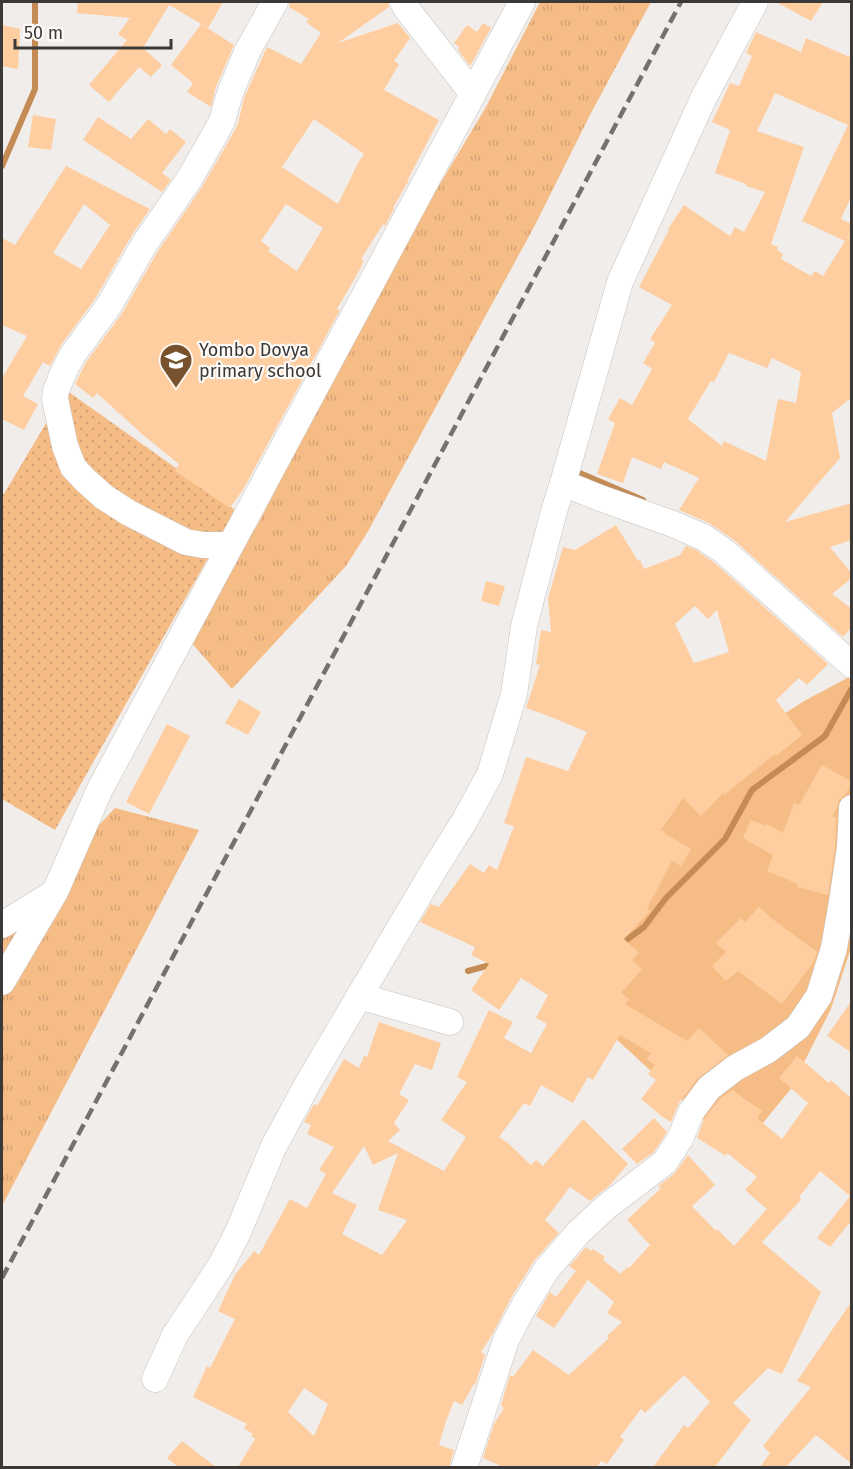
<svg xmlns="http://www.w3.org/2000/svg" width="853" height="1469" font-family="'Fira Sans',sans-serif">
<defs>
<pattern id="grass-tufts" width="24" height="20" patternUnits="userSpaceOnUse" patternTransform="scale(1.5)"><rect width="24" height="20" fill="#f6bc85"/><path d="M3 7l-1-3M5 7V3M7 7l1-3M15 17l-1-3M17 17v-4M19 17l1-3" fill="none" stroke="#d4a274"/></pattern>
<pattern id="park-dots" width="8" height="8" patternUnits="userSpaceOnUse" patternTransform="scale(1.5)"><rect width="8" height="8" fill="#f6bc85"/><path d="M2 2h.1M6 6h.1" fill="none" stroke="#d4a274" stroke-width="1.8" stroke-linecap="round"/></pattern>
</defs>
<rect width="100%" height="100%" fill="#f1edea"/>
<!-- grass -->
<g fill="url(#grass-tufts)">
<polygon points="540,2 651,2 591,113 534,227 367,533 346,566 232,689 189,640 259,522 357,332 416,224 486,107"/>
<polygon points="115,808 199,830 2,1206 2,929"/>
</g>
<!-- park -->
<polygon fill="url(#park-dots)" points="66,390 235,510 55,830 2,799 2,497"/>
<!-- garden -->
<polygon fill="#f6bc85" points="851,676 851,948 831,1009 790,1090 739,1152 589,1014 612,891 689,774 806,700"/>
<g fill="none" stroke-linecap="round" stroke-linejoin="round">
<!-- stream -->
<g stroke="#c48b54" stroke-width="6">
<polyline points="2,166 35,89 35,2"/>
<polyline points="575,471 643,500"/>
<polyline points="621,944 644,927 666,898 725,839 752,790 825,736 852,688"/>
<polyline points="468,971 494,964"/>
</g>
</g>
<!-- building -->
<g fill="#fecea1" fill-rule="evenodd">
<polygon points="78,2 223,2 208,28 169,5 143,48 162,65 151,77 139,67 109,102 89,85 127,40 118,34 130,18 77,13"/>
<path d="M290 2H388L389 7 338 43 398 23 410 38 394 61 399 64 384 90 439 120 408 179 409 180 393 208 394 209 385 226 383 224 361 259 364 260 358 273 337 309 340 310 244 488 230 508 175 471 179 464 143 435 97 393 93 398 75 384 86 362 121 315 158 251 200 190 227 144 238 124 244 98 267 47 301 64 321 33 306 22 309 19 289 7ZM314 119 364 154 358 163 338 204 282 167ZM286 204 323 228 297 271 268 251 270 248 261 241Z"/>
<polygon points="776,2 823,2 811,21"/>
<polygon points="483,23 491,28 470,66 458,50 459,47 454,43 467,25 477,32"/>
<polygon points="201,24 234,45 216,87 211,107 187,92 193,83 171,65"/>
<polygon points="2,25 20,29 18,69 2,66"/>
<path d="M756 32 801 52 806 38 852 58V195L841 219 852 224V230L847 238 852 232V397L832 413 840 458 785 522 852 503V540L830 547 852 574V578L832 594 852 609V627L843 637 734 540 709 523 679 510 699 478 664 462 661 469 632 457 623 483 597 474 615 423 608 419 620 398 632 405 652 369 643 363 655 343 650 339 672 305 639 287 669 230 668 229 684 205 730 236 735 227 744 232 765 192 746 186V184L715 173 730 130 712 122 730 83 739 86 752 56 746 53ZM775 93 848 125 802 221 845 241 823 276 815 271 811 276 781 259 783 254 777 250 778 247 771 244 804 147 757 131ZM729 353 767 368 772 358 801 372 796 403 778 399 766 461 724 441 722 446 688 419 711 381 714 382Z"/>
<polygon points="33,115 56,119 51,150 28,147"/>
<polygon points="98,117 131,139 148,119 166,134 170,129 186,142 162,173 171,180 162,192 83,140"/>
<path d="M66 166 150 209 132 235 95 299 61 345 50 366 43 362 23 396 38 404 24 430 2 419V378L27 336 2 325V238L15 245ZM84 204 110 225 81 269 53 253Z"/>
<path d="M616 525 638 561 640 560 644 569 680 555 686 546 696 550 716 564 828 664 807 685 799 678 776 700 802 735 776 756 775 754 724 795 723 793 701 816 683 798 661 830 665 832 664 833 691 849 681 866 672 861 647 908 650 911 624 939 639 953 632 960 642 969 621 993 629 999 625 1004 687 1041 699 1028 728 1055 697 1079 679 1103 671 1122 658 1114H659L641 1099 656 1080 648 1074 655 1065 647 1059 651 1053 620 1035 593 1080 588 1077 573 1103 541 1085 530 1106 524 1103 499 1137 509 1144 531 1165 536 1160 543 1166 583 1119 628 1164 610 1185 590 1201 570 1187 545 1220 559 1233 534 1261 512 1296 492 1335 481 1352 485 1355 475 1385 474 1384 462 1405 454 1401 445 1424 439 1445 454 1450 449 1467H238L255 1439 251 1436 253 1434 244 1428 247 1424 193 1397 207 1366 210 1368 235 1319 218 1311 235 1275 254 1251 259 1255 290 1199 307 1208 326 1174 319 1170 334 1147 307 1134 311 1125 304 1122 314 1104 317 1106 344 1059 359 1068 364 1056 367 1057 379 1022 441 1043 432 1070 415 1064 399 1094 409 1100 394 1123 400 1130 388 1141 444 1171 466 1137 441 1120 467 1082 457 1077 489 1010 513 1022 504 1038 531 1053 547 1024 536 1018 548 995 521 978 499 1010 471 990 489 964 471 955 475 947 420 922 431 904 439 907 470 864 484 873 489 865 497 870 514 826 504 823 526 757 568 771 587 732 546 715 526 708 540 665 536 664 541 630 551 632 548 598 563 547 575 550ZM695 606 708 619 717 610 729 652 694 663 675 624ZM364 1146 373 1165 398 1153 378 1210 407 1220 382 1255 342 1234 357 1205 332 1193ZM304 1388 328 1404 314 1436 288 1412Z"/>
<polygon points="486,581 505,586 499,606 481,601"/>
<polygon points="239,699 261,712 248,735 225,723"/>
<polygon points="167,724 190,736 149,814 126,802"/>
<polygon points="822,765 852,782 845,795 839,800 837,808 832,816 836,818 835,846 828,895 797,887 798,884 767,871 773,855 743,838 751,820 766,826 767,824 783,833 794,803 799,805"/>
<polygon points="759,907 771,918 817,952 814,961 782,1004 738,971 726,981 712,966 726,952 716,943 741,918 745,922"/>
<polygon points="852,1000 852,1053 827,1036"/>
<polygon points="797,1056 829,1083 831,1080 852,1099 852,1220 830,1247 817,1238 850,1196 820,1171 799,1197 801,1199 799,1202 762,1242 821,1292 782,1374 768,1368 733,1403 751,1420 715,1467 653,1467 684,1425 688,1428 710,1402 684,1375 645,1413 641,1409 620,1437 624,1440 607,1464 601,1461 597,1467 503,1467 483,1458 494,1424 504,1408 501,1405 510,1375 513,1377 533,1350 569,1375 609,1338 607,1336 622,1322 607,1313 614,1302 588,1280 554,1328 536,1316 550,1292 556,1297 576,1271 569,1266 586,1247 591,1251 593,1249 605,1257 603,1260 621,1274 627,1267 629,1268 650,1245 627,1220 661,1188 658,1186 674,1174 688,1155 715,1185 692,1206 716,1231 717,1229 734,1246 767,1209 745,1190 757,1177 727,1153 726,1156 697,1138 704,1119 720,1099 732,1090 762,1111 757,1118 782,1139 808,1103 779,1078"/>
<polygon points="654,1118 667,1132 654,1152 637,1164 622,1149"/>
<polygon points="852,1301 852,1464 816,1435 786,1467 760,1467 770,1453 763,1446 811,1387 797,1381"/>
<polygon points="182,1441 216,1467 178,1467 167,1458"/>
</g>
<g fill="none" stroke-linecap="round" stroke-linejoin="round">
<!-- minor casing -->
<g stroke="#c6c2bf" stroke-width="27">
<g id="minor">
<polyline points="403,2 406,8 473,94"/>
<polyline points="563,483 600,498 673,524 703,537 725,552 852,665"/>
<polyline points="230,545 203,545 186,542 129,513 104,497 84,479 73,467 65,446 55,399 56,391 63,373 73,354 108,307 145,243 188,181 214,136 222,121 230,93 248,50 275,2"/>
<polyline points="2,925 52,894"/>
<polyline points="2,982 55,892 100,789 522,2"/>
<polyline points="359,996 450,1022"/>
<polyline points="155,1379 175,1335 221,1265 238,1232 273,1148 308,1083 435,868 465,820 490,774 514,694 524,626 554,511 563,483 620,282 704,97 755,2"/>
<polyline points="464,1468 506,1340 525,1304 547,1269 579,1232 606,1207 665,1162 680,1139 691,1112 709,1088 735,1068 768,1050 798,1027 819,996 834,948 842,902 850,847 852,808"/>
</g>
</g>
<!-- minor -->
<use href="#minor" stroke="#fff" stroke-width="26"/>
<!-- rail -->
<polyline stroke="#747270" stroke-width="4.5" stroke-dasharray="12 6" stroke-linecap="butt" points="2,1278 681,2"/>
</g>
<!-- icons -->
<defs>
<g id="school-pin" transform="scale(1.725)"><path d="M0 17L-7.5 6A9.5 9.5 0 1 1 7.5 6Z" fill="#77522d" stroke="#fefaf7"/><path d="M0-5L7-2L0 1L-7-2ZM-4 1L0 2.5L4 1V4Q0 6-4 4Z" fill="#fff"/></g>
</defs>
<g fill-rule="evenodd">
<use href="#school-pin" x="176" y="360"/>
</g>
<g text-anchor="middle" stroke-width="4.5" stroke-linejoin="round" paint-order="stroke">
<!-- poi labels -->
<g font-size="18" fill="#3b3938" stroke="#fefaf7" text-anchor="start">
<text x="199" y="356">Yombo Dovya<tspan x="199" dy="21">primary school</tspan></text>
</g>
</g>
<!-- border -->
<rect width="853" height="1469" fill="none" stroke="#3b3938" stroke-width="6"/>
<!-- scale -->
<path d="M15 39v9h156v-9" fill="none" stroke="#3b3938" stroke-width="3"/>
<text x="24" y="39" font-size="18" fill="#3b3938" stroke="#fefaf7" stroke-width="4.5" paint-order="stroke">50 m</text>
</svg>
